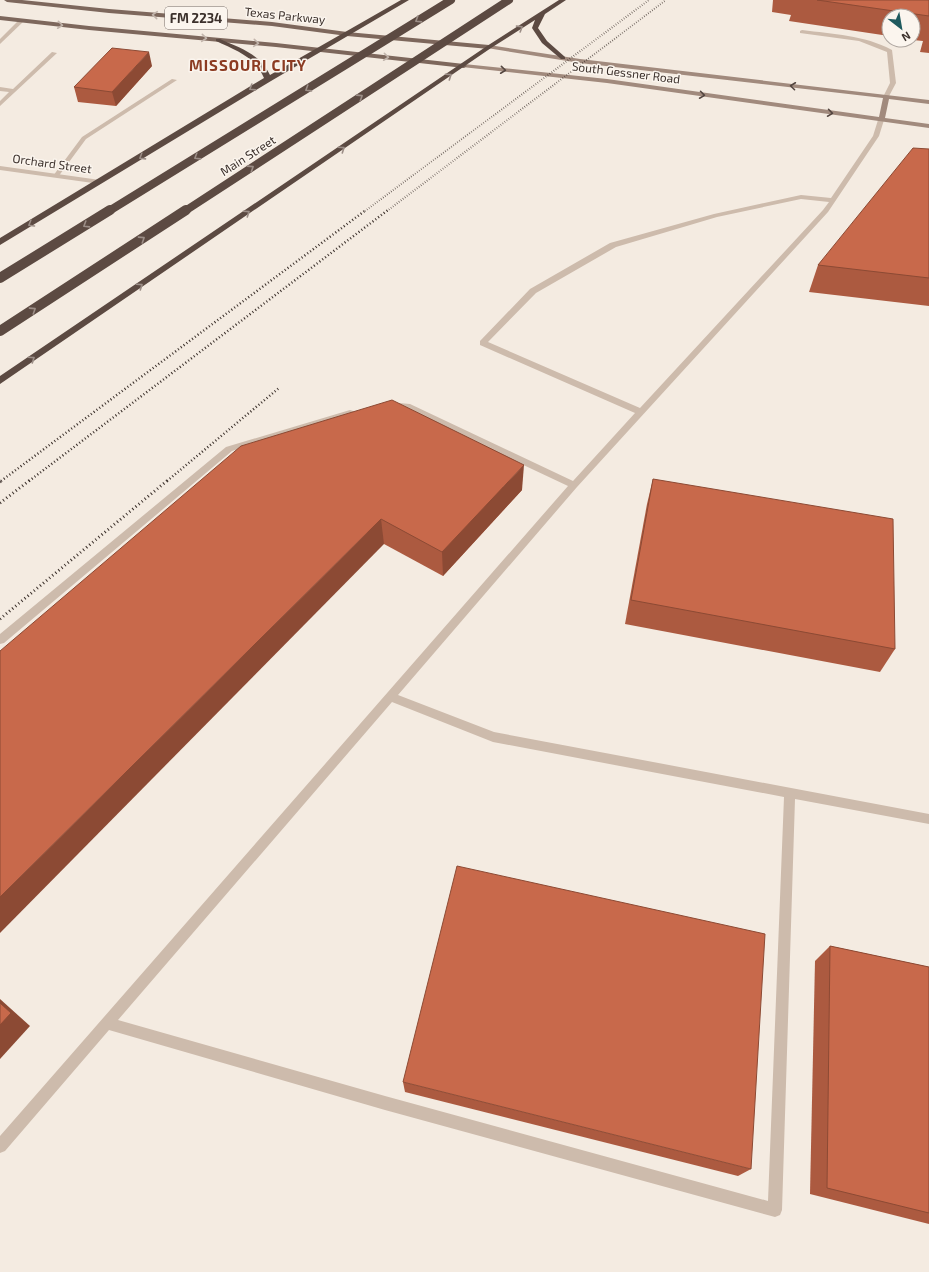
<svg xmlns="http://www.w3.org/2000/svg" width="929" height="1272" font-family="'Exo 2',sans-serif">
<rect width="100%" height="100%" fill="#f4ebe1"/>
<g fill="none" stroke-linecap="round" stroke-linejoin="round">
<!-- lane -->
<g fill="#cdbbac" fill-rule="evenodd">
<path d="M802 30C833 34 864 35 892 50L896 83 888 98 883 97 890 83 887 52 859 41 800 33V31Z"/>
<polygon points="52,52 57,53 0,106 0,101 9,92 0,91 0,87 13,89"/>
<polygon points="172,79 177,80 86,139 58,177 54,177 53,176 82,137"/>
<path d="M881 118 884 120 879 136 828 212 577 487 398 695 494 732 929 814V824L795 799 782 1210 780 1215 775 1217 385 1110 109 1030 5 1151 0 1153V1136L568 486 405 409 388 406 387 404 388 402 410 404 573 481 635 413 480 345V341L530 289 610 243 714 214 801 195 831 198 873 136 878 120ZM801 199 829 202 823 210 640 408 488 342 536 293 616 247 717 217ZM392 702 493 742 784 797 768 1201 385 1096 118 1020Z"/>
<polygon points="350,410 353,411 354,413 353,415 232,451 4,643 0,644 0,634 226,447"/>
</g>
<!-- street -->
<g fill="#cdbbac" fill-rule="evenodd">
<polygon points="19,20 24,21 0,44 0,39"/>
<polygon points="0,166 100,180 103,182 100,184 0,170"/>
</g>
<!-- secondary -->
<polygon fill="#a18a7d" fill-rule="evenodd" points="489,45 580,59 929,100 929,104 889,99 885,118 929,124 929,128 607,83 462,67 461,66 464,64 607,79 879,117 883,98 580,63 487,48 486,47"/>
<!-- primary -->
<g fill="#7d675c" fill-rule="evenodd">
<polygon points="4,0 22,0 109,9 272,22 347,32 489,45 492,47 489,49 347,36 272,26 109,13 7,2"/>
<polygon points="0,16 89,26 276,43 464,64 467,66 464,68 276,47 89,30 0,20"/>
</g>
<!-- highway -->
<g fill="#5c4a42" fill-rule="evenodd">
<path d="M401 0H409L271 81 0 245V238L264 78C254 56 237 51 216 41V39H220C240 48 260 54 270 75Z"/>
<polygon points="559,0 566,0 545,14 538,28 547,41 565,57 565,59 561,59 542,43 532,28 535,20 491,48 0,384 0,376 487,46"/>
</g>
<!-- rail-far2 -->
<g stroke="#3b302b" stroke-width="2" stroke-dasharray="0.5 2" stroke-linecap="butt">
<polyline points="365,211 649,0"/>
<polyline points="387,211 666,0"/>
</g>
<!-- rail-far1 -->
<g stroke="#3b302b" stroke-width="2.5" stroke-dasharray="1 2.5" stroke-linecap="butt">
<polyline points="1,481 366,210"/>
<polyline points="29,481 388,210"/>
<polyline points="167,481 279,388"/>
</g>
<!-- rail -->
<g stroke="#3b302b" stroke-width="3" stroke-dasharray="1 3" stroke-linecap="butt">
<polyline points="0,482 3,480"/>
<polyline points="0,503 30,480"/>
<polyline points="0,619 168,480"/>
</g>
<!-- highway-bridge-far1 -->
<g stroke="#5c4a42" stroke-width="8">
<polyline points="109,211 451,0"/>
<polyline points="185,211 509,0"/>
</g>
<!-- highway-bridge -->
<g stroke="#5c4a42" stroke-width="10">
<polyline points="0,278 110,210"/>
<polyline points="0,331 186,210"/>
</g>
</g>
<!-- wall -->
<g fill="#ac5a40">
<polygon points="773,0 929,0 929,53 920,52 923,41 913,40 913,16 889,16 889,36 789,21 791,15 772,12"/>
<polygon points="152,66 116,106 78,102 74,87"/>
<polygon points="929,149 929,306 809,292 818,265"/>
<polygon points="241,446 522,490 443,576 384,544"/>
<polygon points="653,479 895,649 880,672 625,624 647,504"/>
<polygon points="830,946 929,967 929,1224 810,1194 815,961"/>
<polygon points="403,1082 751,1169 738,1176 405,1092"/>
</g>
<!-- shaded-wall -->
<g fill="#8c4a34">
<polygon points="149,52 152,66 116,106 112,92"/>
<polygon points="524,465 522,490 443,576 442,552"/>
<polygon points="381,519 384,544 0,933 0,897"/>
<polygon points="0,999 30,1026 0,1059"/>
</g>
<!-- building -->
<g fill="#c8694b" stroke="#8c4a34">
<polygon points="817,0 929,0 929,16"/>
<polygon points="112,48 149,52 112,92 74,87"/>
<polygon points="913,148 929,149 929,278 818,265"/>
<polygon points="392,400 524,465 442,552 381,519 0,897 0,651 241,446"/>
<polygon points="653,479 893,519 895,649 631,600"/>
<polygon points="457,866 765,934 751,1169 403,1082"/>
<polygon points="830,946 929,967 929,1213 827,1188"/>
<polygon points="0,1003 11,1013 0,1025"/>
</g>
<!-- one-way arrows -->
<defs><path id="oneway-chevron" d="M-2-3.5L2.5 0L-2 3.5" fill="none" stroke-width="1.6" stroke-linecap="round" stroke-linejoin="round"/></defs>
<g stroke="#c2b5ac">
<use href="#oneway-chevron" transform="translate(155 15) rotate(-175)"/>
<use href="#oneway-chevron" transform="translate(60 25) rotate(6)"/>
<use href="#oneway-chevron" transform="translate(204 38) rotate(5)"/>
<use href="#oneway-chevron" transform="translate(256 43) rotate(5)"/>
<use href="#oneway-chevron" transform="translate(386 57) rotate(6)"/>
</g>
<g stroke="#9c8e87">
<use href="#oneway-chevron" transform="translate(418 20) rotate(148)"/>
<use href="#oneway-chevron" transform="translate(520 28) rotate(-32)"/>
<use href="#oneway-chevron" transform="translate(449 76) rotate(-34)"/>
<use href="#oneway-chevron" transform="translate(252 88) rotate(148)"/>
<use href="#oneway-chevron" transform="translate(308 89) rotate(148)"/>
<use href="#oneway-chevron" transform="translate(360 97) rotate(-33)"/>
<use href="#oneway-chevron" transform="translate(342 149) rotate(-34)"/>
<use href="#oneway-chevron" transform="translate(142 157) rotate(148)"/>
<use href="#oneway-chevron" transform="translate(197 157) rotate(148)"/>
<use href="#oneway-chevron" transform="translate(251 168) rotate(-33)"/>
<use href="#oneway-chevron" transform="translate(247 213) rotate(-34)"/>
<use href="#oneway-chevron" transform="translate(31 224) rotate(149)"/>
<use href="#oneway-chevron" transform="translate(86 225) rotate(148)"/>
<use href="#oneway-chevron" transform="translate(142 239) rotate(-33)"/>
<use href="#oneway-chevron" transform="translate(140 286) rotate(-34)"/>
<use href="#oneway-chevron" transform="translate(33 310) rotate(-33)"/>
<use href="#oneway-chevron" transform="translate(32 359) rotate(-34)"/>
</g>
<g stroke="#544640">
<use href="#oneway-chevron" transform="translate(503 70) rotate(6)"/>
<use href="#oneway-chevron" transform="translate(793 86) rotate(-173)"/>
<use href="#oneway-chevron" transform="translate(702 95) rotate(8)"/>
<use href="#oneway-chevron" transform="translate(830 113) rotate(8)"/>
</g>
<g text-anchor="middle" stroke-width="3" stroke-linejoin="round" paint-order="stroke">
<!-- far-street labels -->
<g font-size="12" fill="#3b302b" stroke="#fbf5ee">
<text transform="translate(285 16) rotate(6)" y="4">Texas Parkway</text>
<text transform="translate(626 73) rotate(7)" y="4">South Gessner Road</text>
<text transform="translate(248 156) rotate(-33)" y="4">Main Street</text>
<text transform="translate(52 164) rotate(8)" y="4">Orchard Street</text>
</g>
<!-- shield labels -->
<rect fill="#fbf5ee" stroke="#756b66" stroke-width="1" x="165" y="7" width="62" height="22" rx="3"/>
<g font-size="13" font-weight="bold" fill="#3b302b">
<text x="196" y="23">FM 2234</text>
</g>
<!-- far-district labels -->
<g font-size="15" font-weight="bold" letter-spacing="1" fill="#8c3b22" stroke="#fbf5ee">
<text x="248" y="71">MISSOURI CITY</text>
</g>
</g>
<!-- north arrow -->
<g transform="translate(901 28) rotate(149)"><circle r="19" fill="#fbf5ee" stroke="#aea6a0"/>
<path d="M0-3L7 15L0 10L-7 15Z" fill="#1f5a5e"/>
<text y="-6" font-size="11" font-weight="bold" text-anchor="middle" fill="#3b302b">N</text>
</g>
</svg>
